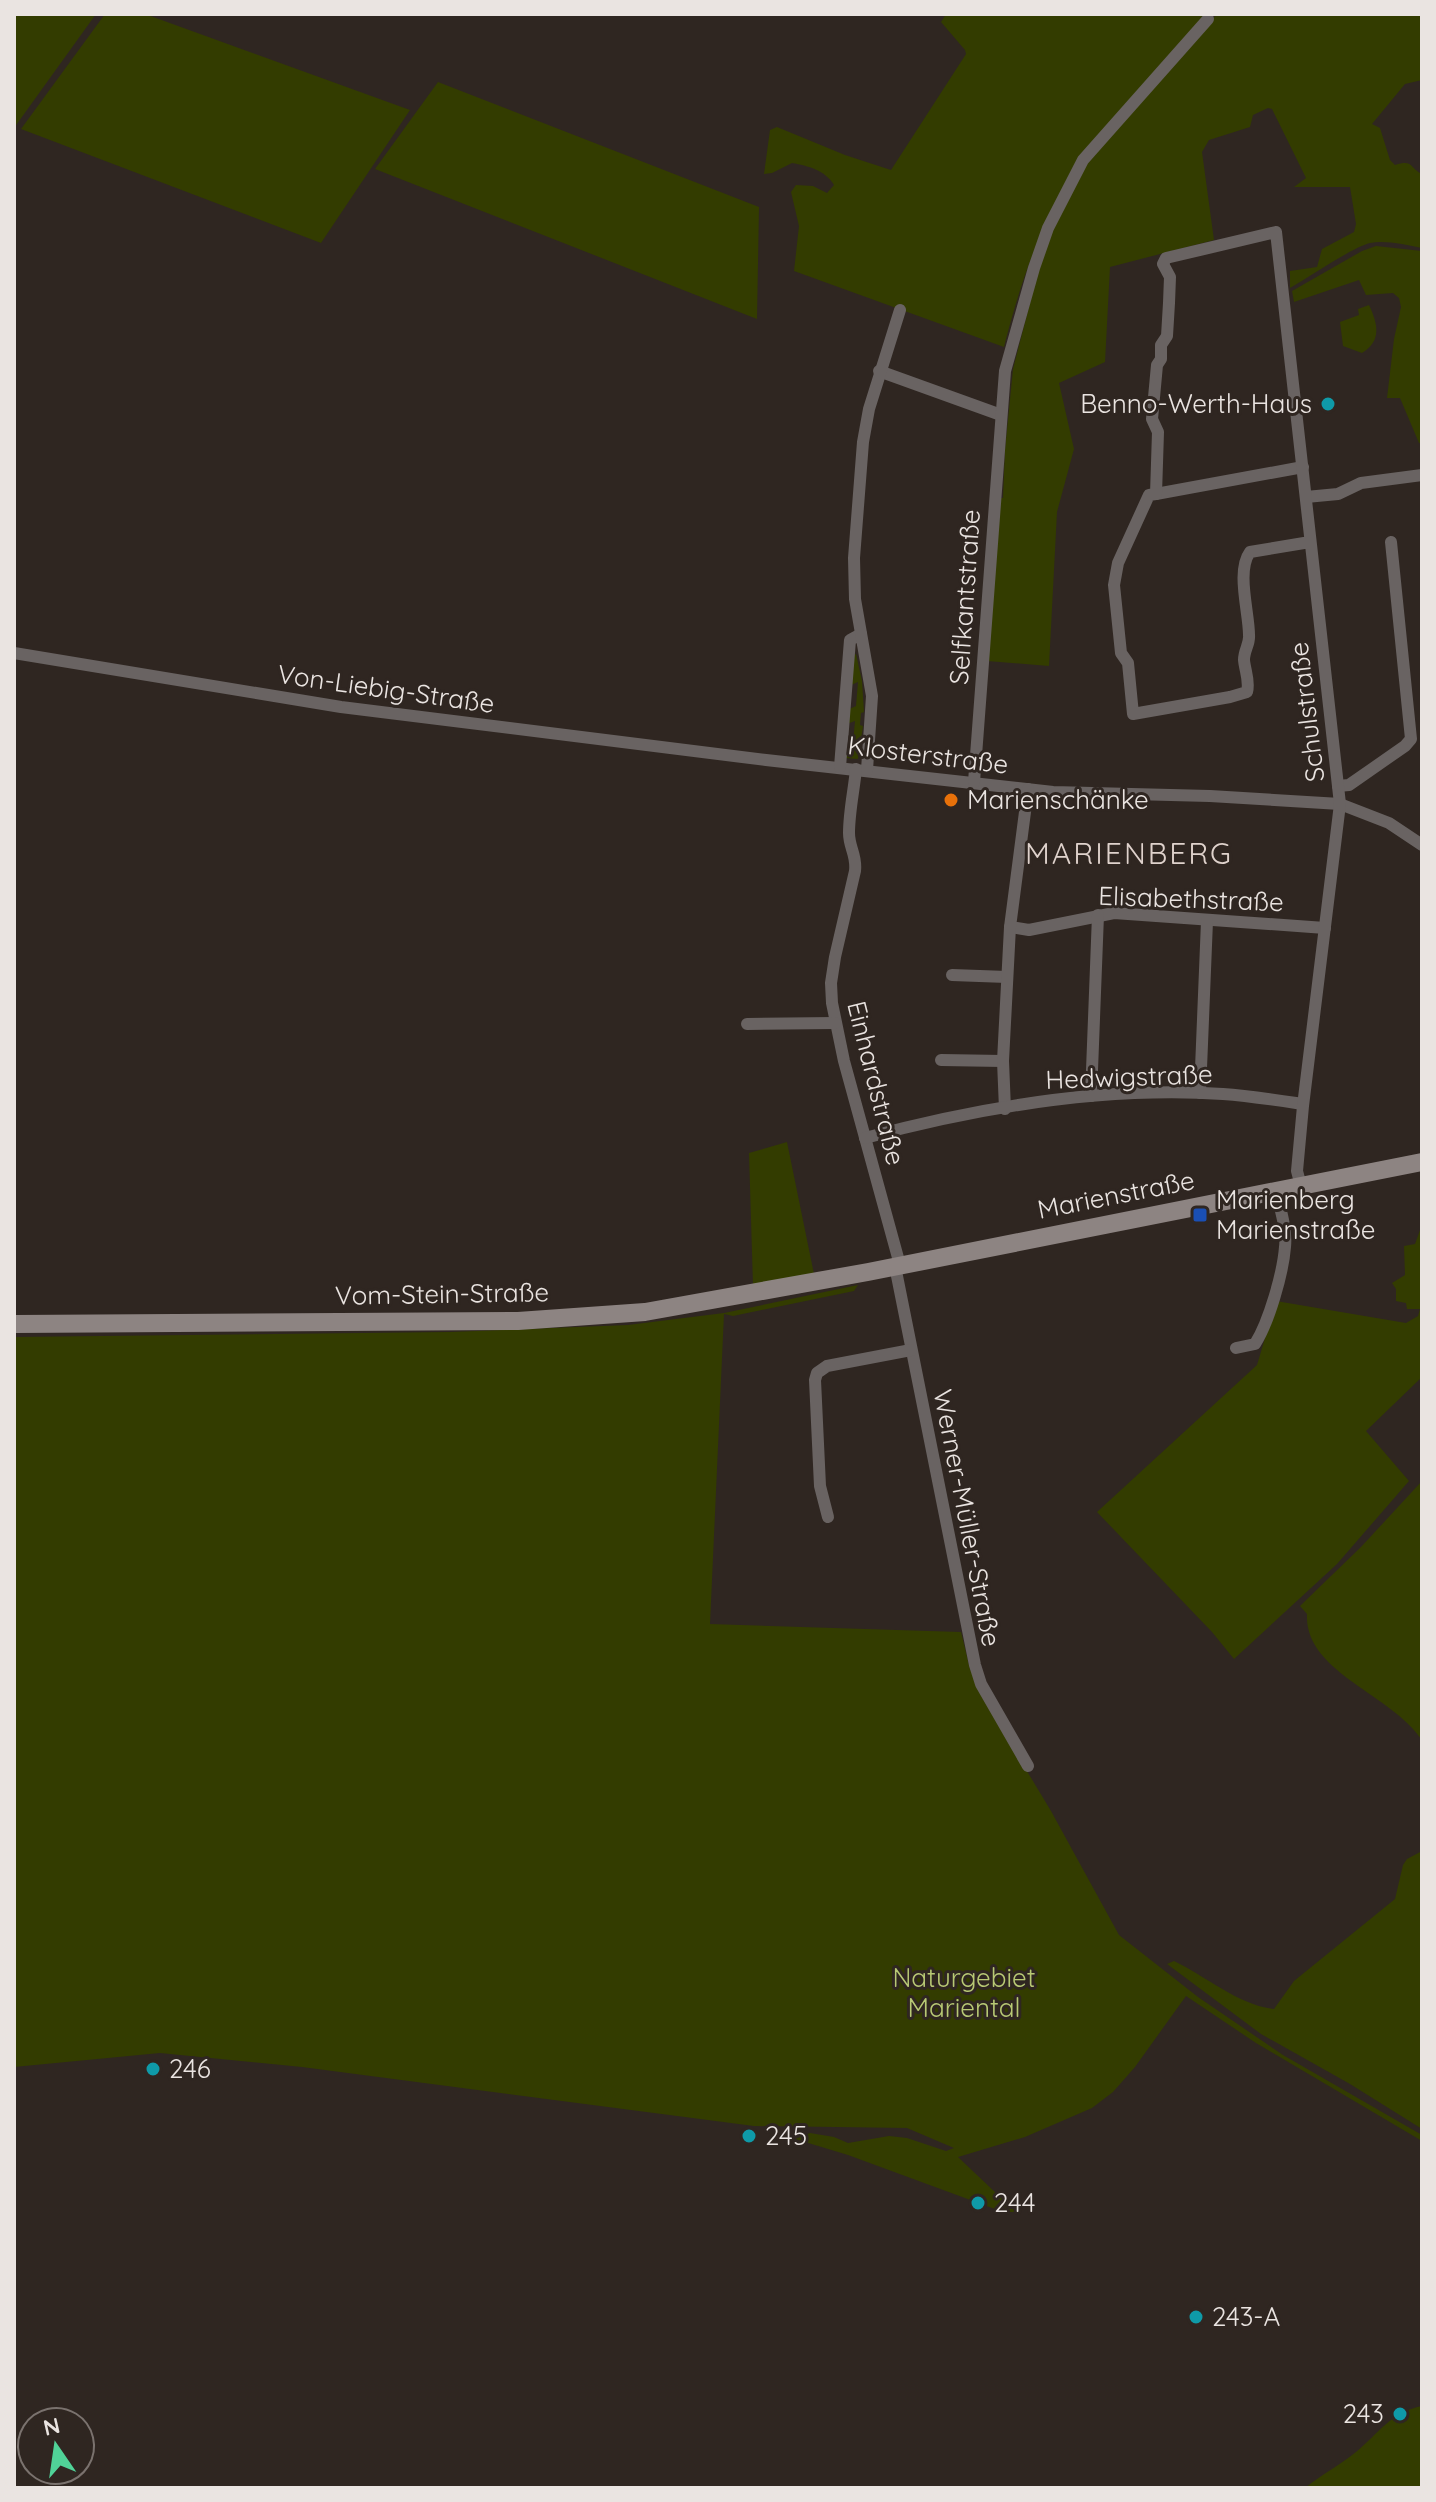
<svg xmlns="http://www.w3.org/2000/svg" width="1436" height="2502" font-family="Quicksand,sans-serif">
<rect width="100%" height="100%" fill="#2f2621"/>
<!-- green -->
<g fill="#333c00">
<polygon points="14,14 96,14 14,128"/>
<polygon points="105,14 145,14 410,110 321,243 21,129"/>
<path d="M946 14H1210C1150 81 1090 147 1046 226 1028 258 1013 312 1004 347L794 271 799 226 791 192 796 185 813 186 827 193 834 185C825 170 808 166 792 163L772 173 764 174 770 130 777 127 845 155 891 170 966 54 965 50 941 22Z"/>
<path d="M1217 14H1422V80L1405 84 1372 124 1380 128 1390 160 1395 165C1414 159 1409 168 1422 174V248C1406 245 1386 240 1370 243 1351 248 1310 277 1290 288V271L1317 267 1322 249 1354 232 1356 224 1350 187H1294L1306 178 1272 109 1268 108 1253 115 1250 127 1209 140 1202 152 1214 240 1110 267 1105 362 1059 383 1074 449 1057 512 1049 666 987 661 999 498H1003L1005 450 1013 369 1047 237 1086 160Z"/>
<polygon points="438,82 759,207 757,319 375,169"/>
<polygon points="1376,246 1422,251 1422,443 1419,443 1400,398 1387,398 1394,339 1401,307 1399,298 1393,293 1366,295 1359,280 1294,302 1292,291 1362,251"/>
<path d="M1369 305C1378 324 1382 341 1362 353L1343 346 1340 322 1359 315 1358 309Z"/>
<polygon points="856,654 862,681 864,712 861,713 860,725 863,726 858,759 845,758 844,750 853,743 855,721 847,724 847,710 856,706 858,682 849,686 851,657"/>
<polygon points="787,1142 814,1274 753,1286 749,1153"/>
<polygon points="1420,1230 1422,1230 1422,1377 1366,1431 1409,1481 1337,1564 1234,1659 1212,1632 1097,1512 1257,1365 1276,1301 1406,1323 1418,1316 1420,1309 1407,1309 1406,1303 1396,1301 1396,1289 1392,1283 1405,1275 1404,1246 1415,1244"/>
<polygon points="858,1285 854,1291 733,1316 724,1314 710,1624 961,1632 970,1669 998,1723 1051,1811 1119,1935 1198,1997 1283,2055 1422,2135 1422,2141 1256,2043 1186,1996 1135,2067 1113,2092 1092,2108 1025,2137 958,2157 1016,2212 1003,2212 848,2155 795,2139 810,2133 834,2137 848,2143 889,2136 907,2138 946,2151 954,2148 907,2128 754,2126 302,2067 160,2053 14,2067 14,1337 450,1332 628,1325 724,1313"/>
<path d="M1422 1481V1740C1392 1694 1304 1672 1307 1614L1300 1606 1361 1547Z"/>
<path d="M1422 1851V2129L1350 2084 1261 2034 1167 1964 1174 1961C1206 1976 1238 2005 1274 2009L1294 1981 1395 1899 1403 1865 1407 1859Z"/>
<path d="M1422 2406V2488H1305C1321 2475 1340 2465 1356 2452 1379 2433 1391 2412 1422 2406Z"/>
</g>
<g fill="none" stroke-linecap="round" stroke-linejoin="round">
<!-- street -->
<g stroke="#696362" stroke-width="12">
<polyline points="879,371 1001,415"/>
<polyline points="1156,494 1303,467"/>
<polyline points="1306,497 1338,494 1361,483 1422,475"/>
<polyline points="14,653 341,707 766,760 1053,792 1210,796 1340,804 1389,823 1422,845"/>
<polyline points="840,767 850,640 861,634"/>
<path d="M856 769C854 790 849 812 849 833 849 848 857 855 855 871L835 957 831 983 832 1003 844 1061 900 1265"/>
<polyline points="867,770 872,696 855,599 854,558 863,442 869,409 900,310"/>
<polyline points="974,782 1005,371 1034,268 1048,228 1083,160 1208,19"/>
<polyline points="1338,786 1349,785 1405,746 1411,739 1391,542"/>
<polyline points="1010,927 1029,930 1114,913 1325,928"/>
<polyline points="952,975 1007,977"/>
<polyline points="747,1024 835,1023"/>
<polyline points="941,1060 1003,1061"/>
<polyline points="1200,1093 1207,921"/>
<polyline points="1091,1096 1098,915"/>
<polyline points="1005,1109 1003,1061 1010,927 1028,789"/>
<path d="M865 1138C980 1107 1103 1086 1223 1094 1250 1096 1276 1100 1303 1104"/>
<path d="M1301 1186 1297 1171 1303 1106 1340 804 1276 232 1166 258 1163 264 1170 277 1169 303 1167 336 1161 345V359L1157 365 1152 419 1158 432 1156 494 1149 495 1118 563 1114 585 1121 653 1128 663 1133 714 1230 697 1247 692C1250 681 1245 671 1244 660 1244 650 1250 644 1249 635 1249 612 1236 571 1250 552L1310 542"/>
<polyline points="895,1266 975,1665 981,1684 1028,1766"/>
<path d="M1236 1348 1255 1344C1269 1322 1283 1273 1285 1247 1287 1229 1280 1208 1276 1191"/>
<polyline points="828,1517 820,1486 815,1380 817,1373 827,1366 911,1350"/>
</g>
<!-- secondary -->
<polyline stroke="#8d8482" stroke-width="18" points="14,1324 518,1321 645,1312 868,1272 1422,1162"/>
</g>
<!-- markers -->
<g fill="#0f9aa8" stroke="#2f2621" stroke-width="3">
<circle cx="1328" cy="404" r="8"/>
<circle cx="153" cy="2069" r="8"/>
<circle cx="749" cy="2136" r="8"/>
<circle cx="978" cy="2203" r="8"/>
<circle cx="1196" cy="2317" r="8"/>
<circle cx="1400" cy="2414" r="8"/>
</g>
<circle fill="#e8710a" stroke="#2f2621" stroke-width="3" cx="951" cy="800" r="8"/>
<rect fill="#1a4fb4" stroke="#2f2621" stroke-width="3" x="1192" y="1207" width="16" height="16" rx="4"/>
<g text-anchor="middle" stroke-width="6" stroke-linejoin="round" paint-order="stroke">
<!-- poi labels -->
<g font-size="26" fill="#eae4e1" stroke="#2f2621" text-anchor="start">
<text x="1312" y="413" text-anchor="end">Benno-Werth-Haus</text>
<text x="967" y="809">Marienschänke</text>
<text x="1216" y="1209">Marienberg<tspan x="1216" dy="30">Marienstraße</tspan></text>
<text x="169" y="2078">246</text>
<text x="765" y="2145">245</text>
<text x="994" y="2212">244</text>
<text x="1212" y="2326">243-A</text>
<text x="1384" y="2423" text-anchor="end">243</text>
</g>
<!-- street labels -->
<g font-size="26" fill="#eae4e1" stroke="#2f2621">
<text transform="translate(965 597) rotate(-86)" y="9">Selfkantstraße</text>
<text transform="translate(386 689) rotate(8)" y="9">Von-Liebig-Straße</text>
<text transform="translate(1307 712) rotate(-97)" y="9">Schulstraße</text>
<text transform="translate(928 755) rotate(7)" y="9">Klosterstraße</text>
<text transform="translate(1191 899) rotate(2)" y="9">Elisabethstraße</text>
<text transform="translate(1129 1077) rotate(-2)" y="9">Hedwigstraße</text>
<text transform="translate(876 1083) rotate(76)" y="9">Einhardstraße</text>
<text transform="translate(1116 1195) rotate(-11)" y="9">Marienstraße</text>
<text transform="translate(442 1294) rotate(-1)" y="9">Vom-Stein-Straße</text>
<text transform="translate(967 1518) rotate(79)" y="9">Werner-Müller-Straße</text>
</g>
<!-- park labels -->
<g font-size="26" fill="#b8c974" stroke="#2f2621">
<text x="964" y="1987">Naturgebiet<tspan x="964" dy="30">Mariental</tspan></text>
</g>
<!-- quarter labels -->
<g font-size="30" letter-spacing="2" fill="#dfd2cc" stroke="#2f2621">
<text x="1129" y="864">MARIENBERG</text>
</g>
</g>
<!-- border -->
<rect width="1436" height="2502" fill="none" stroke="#eae4e1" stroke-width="32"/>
<!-- north arrow -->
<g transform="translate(56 2446) rotate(347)"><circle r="38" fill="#2f2621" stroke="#7a726e" stroke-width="2"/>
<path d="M0-6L14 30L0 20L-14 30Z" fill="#50d398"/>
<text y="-12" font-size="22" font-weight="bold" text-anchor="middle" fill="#eae4e1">N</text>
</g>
</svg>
